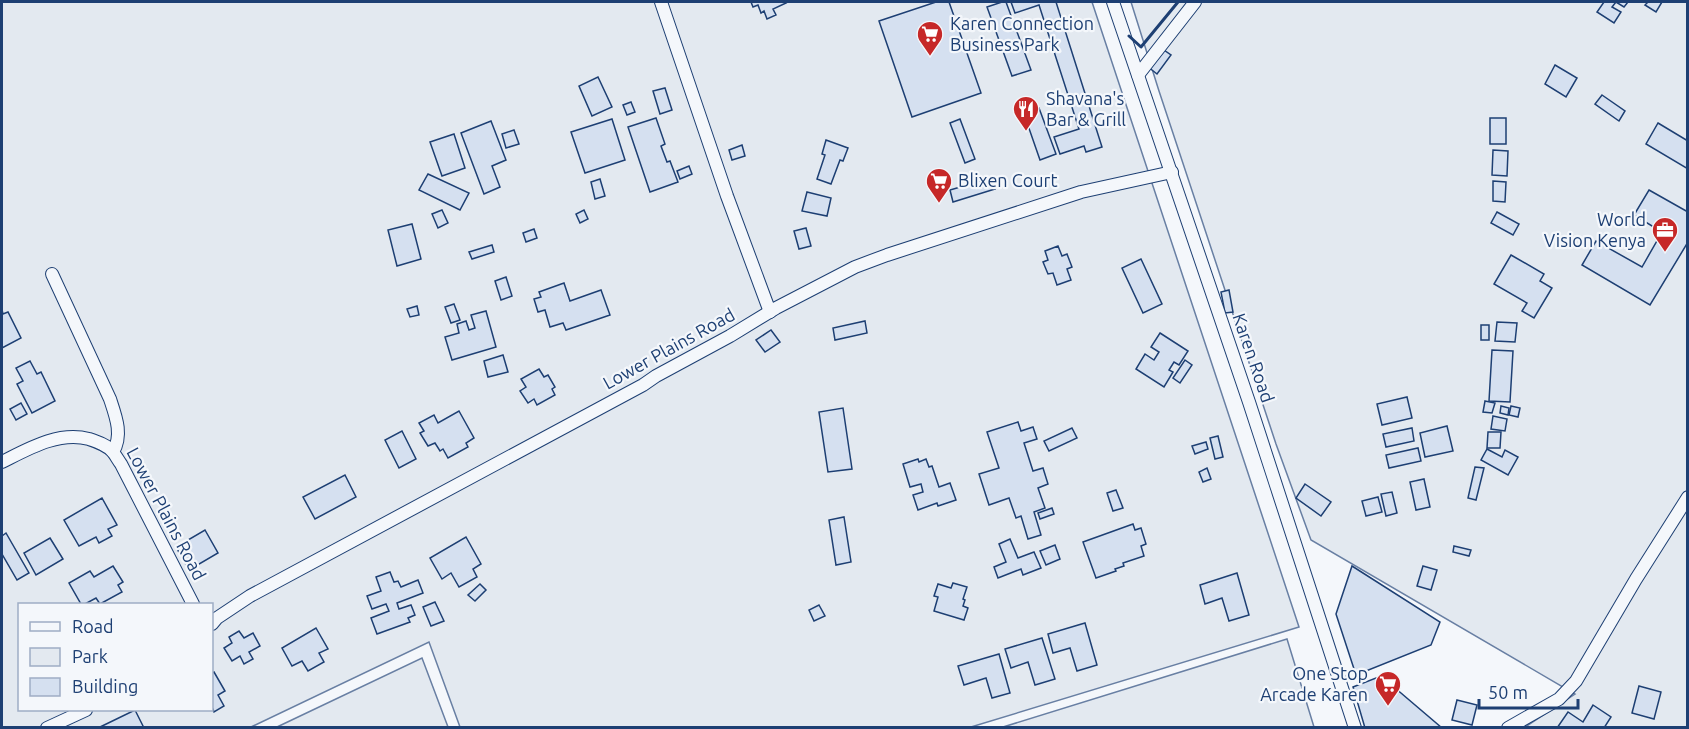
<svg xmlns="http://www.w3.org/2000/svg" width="1689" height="729" font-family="Ubuntu,sans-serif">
<rect width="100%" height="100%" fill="#f4f7fb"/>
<!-- green -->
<g fill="#e3e9f0" stroke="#687fa3" stroke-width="1.5" fill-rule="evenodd">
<path d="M2 2H1092L1299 627 971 727H460L429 642 251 727H2ZM20 604H212V710H20Z"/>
<polygon points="1131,2 1687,2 1687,727 1525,727 1575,694 1311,540 1276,444 1159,91"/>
<polygon points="1287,639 1314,727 1003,727"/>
<polygon points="422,658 448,727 277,727"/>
</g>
<!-- building -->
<g fill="#d5e0f0" stroke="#1d3f73" stroke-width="1.5">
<polygon points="751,2 785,2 786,3 773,9 776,15 767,19 764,11 761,13 758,5 753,7"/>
<polygon points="936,2 949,2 981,93 912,117 879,21"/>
<polygon points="1002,2 1006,2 1031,70 1012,76 987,7"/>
<polygon points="1011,2 1056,2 1102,147 1086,152 1084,146 1060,154 1054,137 1079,129 1039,5 1015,13"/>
<polygon points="1604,2 1628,2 1624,7 1616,2 1612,7 1621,12 1614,23 1597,12"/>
<polygon points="1648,2 1662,2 1656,12 1645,5"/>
<polygon points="1161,48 1171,55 1157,74 1147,66"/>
<polygon points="1555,65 1577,78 1566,97 1545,84"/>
<polygon points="598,77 612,107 592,116 579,86"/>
<polygon points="665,88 672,110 660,114 653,91"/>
<polygon points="1602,95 1625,111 1619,121 1595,104"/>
<polygon points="631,102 635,112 627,115 623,105"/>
<polygon points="1039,108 1056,154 1040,160 1024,114"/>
<polygon points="656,118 665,144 661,146 667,162 670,161 678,182 650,192 628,127"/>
<rect x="1490" y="118" width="16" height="26"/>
<polygon points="612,119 625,160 585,173 571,132"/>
<polygon points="960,119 975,159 965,163 950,123"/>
<polygon points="491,121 506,160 492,166 500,187 484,194 461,133"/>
<polygon points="1658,123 1688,141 1688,169 1646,144"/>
<polygon points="514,130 519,144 506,148 502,134"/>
<polygon points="454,134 465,168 442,176 430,142"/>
<polygon points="826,140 848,148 843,161 840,160 831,184 817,179 825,155 822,154"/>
<polygon points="742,145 745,156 732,160 729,150"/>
<polygon points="1493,150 1508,151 1507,176 1492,175"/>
<polygon points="689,166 692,174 680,179 677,171"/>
<polygon points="428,174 469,193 460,210 419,190"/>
<polygon points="991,178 995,189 953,202 950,190"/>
<polygon points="600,179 605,196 595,199 591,182"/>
<polygon points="1493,181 1506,182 1505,202 1493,201"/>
<polygon points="1649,190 1688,212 1688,242 1650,305 1582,265 1596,241 1642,267 1662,232 1634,215"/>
<polygon points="807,192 831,198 827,216 802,211"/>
<polygon points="442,210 448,223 438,228 432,214"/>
<polygon points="584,210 588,219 580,223 576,214"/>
<polygon points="1497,212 1519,224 1513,235 1491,223"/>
<polygon points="412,224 421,259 397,266 388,230"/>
<polygon points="806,228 811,246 799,249 794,231"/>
<polygon points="534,229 537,238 526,242 523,233"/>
<polygon points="492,245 494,252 472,259 469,252"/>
<polygon points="1058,246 1062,256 1067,254 1072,267 1067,269 1071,280 1057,285 1053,273 1048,274 1043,262 1048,260 1045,251"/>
<polygon points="1511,255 1544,274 1540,281 1552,288 1534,318 1522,311 1527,303 1494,284"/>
<polygon points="1141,259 1162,304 1143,313 1122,268"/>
<polygon points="506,277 512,296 501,300 495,281"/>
<polygon points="564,283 570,301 601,290 610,315 566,330 563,323 550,327 545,310 538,312 534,299 541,297 539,292"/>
<polygon points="1229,290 1233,312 1225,313 1221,292"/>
<polygon points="454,304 460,320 451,323 445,307"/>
<polygon points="417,306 419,315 410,317 407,309"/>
<polygon points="2,310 3,314 8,312 21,338 2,348"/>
<polygon points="486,311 496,347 452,360 445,337 459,333 457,324 466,321 469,330 475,328 471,315"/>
<polygon points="865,321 867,333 835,340 833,328"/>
<polygon points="1497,322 1517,323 1515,342 1495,341"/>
<rect x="1481" y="325" width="8" height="15"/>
<polygon points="771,330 780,342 765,352 756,340"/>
<polygon points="1160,333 1188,351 1179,365 1174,362 1169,370 1173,372 1164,387 1136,369 1145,354 1154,360 1159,352 1151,347"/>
<polygon points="1492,350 1513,351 1510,402 1489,401"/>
<polygon points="503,355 508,372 488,377 484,361"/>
<polygon points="1185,360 1192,365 1180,383 1173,378"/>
<polygon points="30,361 37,374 41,372 55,401 32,413 17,384 23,381 16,368"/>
<polygon points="539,369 544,377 548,375 555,387 552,389 555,395 537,405 534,399 528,403 520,391 526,387 521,379"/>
<polygon points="1407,397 1412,418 1382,425 1377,404"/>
<polygon points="1485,401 1495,403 1492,413 1483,412"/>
<polygon points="21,403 27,414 16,420 10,409"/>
<polygon points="1501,406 1509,408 1508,415 1500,413"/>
<polygon points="1511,406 1520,408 1518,417 1509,415"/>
<polygon points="843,408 852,469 828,472 819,412"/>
<polygon points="459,411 474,438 466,443 468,447 448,458 443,449 440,451 435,443 428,446 420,433 424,431 419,423 434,415 438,423"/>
<polygon points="1493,416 1507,419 1505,431 1491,429"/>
<polygon points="1018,422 1021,431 1033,427 1037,439 1024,443 1033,471 1043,468 1048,484 1038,488 1045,508 1034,512 1041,535 1028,539 1021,516 1016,518 1009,498 989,505 979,474 999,468 987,432"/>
<polygon points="1447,426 1453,451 1425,457 1420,433"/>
<polygon points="1072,428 1077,438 1049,451 1044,441"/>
<polygon points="1412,428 1414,441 1386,447 1383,434"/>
<polygon points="402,431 416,459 399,468 385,440"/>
<polygon points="1488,432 1501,432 1500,448 1487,448"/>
<polygon points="1218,436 1223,457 1215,459 1210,438"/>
<polygon points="1206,442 1208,449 1195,454 1192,446"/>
<polygon points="1418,448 1421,461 1389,468 1386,455"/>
<polygon points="1487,449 1502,457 1505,450 1518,457 1508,475 1481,460"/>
<polygon points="918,459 919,462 926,459 929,467 932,466 939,487 950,483 956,500 938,506 937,503 918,510 913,495 923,492 921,484 910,487 903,464"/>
<polygon points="1475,467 1484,468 1476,500 1468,498"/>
<polygon points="1207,468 1211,479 1203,482 1199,472"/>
<polygon points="345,475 356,497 315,519 303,497"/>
<polygon points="1424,479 1430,507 1416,510 1410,482"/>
<polygon points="1305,484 1331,502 1321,516 1296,498"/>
<polygon points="1116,490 1123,508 1113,511 1107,493"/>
<polygon points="1392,492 1397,513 1386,516 1381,494"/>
<polygon points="1378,497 1382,512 1366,516 1362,501"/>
<polygon points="102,498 117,525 108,529 112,536 99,543 96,537 79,546 64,520"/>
<polygon points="1052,508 1054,514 1040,519 1038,513"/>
<polygon points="844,517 851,562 836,565 829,520"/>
<polygon points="1133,524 1135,530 1141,528 1146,544 1141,546 1144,556 1123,563 1124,566 1115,569 1116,571 1096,578 1083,542"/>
<polygon points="205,530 218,553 189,570 176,547"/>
<polygon points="6,533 29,573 17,580 2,554 2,536"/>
<polygon points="466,537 481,564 473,569 477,577 459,587 451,573 442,579 430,558"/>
<polygon points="50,538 63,559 36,575 24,553"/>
<polygon points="1010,539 1018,558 1034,552 1041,568 1023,575 1021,569 998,578 994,567 1006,562 999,544"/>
<polygon points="1055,545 1060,559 1046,565 1040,551"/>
<polygon points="1454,546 1471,550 1469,556 1453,552"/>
<polygon points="113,566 123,582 118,585 122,592 100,604 96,598 85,604 81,604 69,583 90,571 94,577"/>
<polygon points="1352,566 1440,622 1431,645 1356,675 1336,614"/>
<polygon points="1423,566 1437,570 1431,590 1417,586"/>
<polygon points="390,572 394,582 398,581 401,587 418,580 423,593 397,603 399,609 411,605 415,615 408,618 410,622 377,634 371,618 389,611 386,604 372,609 367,596 381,591 376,577"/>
<polygon points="1237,573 1249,615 1229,621 1222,598 1205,604 1200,585"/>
<polygon points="953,583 967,587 963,599 965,600 963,606 968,608 964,620 934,611 938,597 934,596 938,584 951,588"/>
<polygon points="480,584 486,590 475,601 468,595"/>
<polygon points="435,602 444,621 431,626 423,607"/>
<polygon points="819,605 825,616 814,621 809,610"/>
<polygon points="1085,623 1097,665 1077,671 1070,648 1053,653 1048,634"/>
<polygon points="316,628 328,649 319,653 324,662 308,671 302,661 292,666 282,648"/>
<polygon points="239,631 244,638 253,633 260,646 249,652 253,659 244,664 240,656 232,661 224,648 232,643 229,637"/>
<polygon points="1042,638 1055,679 1035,685 1028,662 1011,668 1005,649"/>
<polygon points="999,654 1010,693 992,698 986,678 964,685 958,666"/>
<polygon points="214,672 225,691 218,695 224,706 214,712 212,707 212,673"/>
<polygon points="1381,676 1442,728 1365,728 1353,687"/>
<polygon points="1639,686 1661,692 1654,719 1632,713"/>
<polygon points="1457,700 1477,705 1472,725 1452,720"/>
<polygon points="1593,705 1611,717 1604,728 1557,728 1568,712 1583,722"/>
<polygon points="135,710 144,728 98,728"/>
</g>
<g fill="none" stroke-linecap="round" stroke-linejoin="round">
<!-- street casing -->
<g stroke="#1d3f73" stroke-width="14">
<g id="street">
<polyline points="661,2 727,196 770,312"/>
<polyline points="1113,2 1249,402 1355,728"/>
<polyline points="1138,75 1195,2"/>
<path d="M52 274 110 399C116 417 123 435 113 452"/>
<path d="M2 462C28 449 58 431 89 439 98 442 107 445 113 452 116 456 118 460 121 464L193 604"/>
<polyline points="212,624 217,618 250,596 643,385 656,376 730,336 776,308 855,267 887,255 1081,192 1172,172"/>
<polyline points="47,728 86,710"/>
<polyline points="1508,728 1559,699 1576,681 1636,579 1688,497"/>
</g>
</g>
<!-- street -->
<use href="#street" stroke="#f4f7fb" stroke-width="12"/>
<!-- wall -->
<polyline stroke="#1d3f73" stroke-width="3" points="1129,36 1141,47 1178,2"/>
</g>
<!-- icons -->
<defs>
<g id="supermarket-pin" transform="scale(1.35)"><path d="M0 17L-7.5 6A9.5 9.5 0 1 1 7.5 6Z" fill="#c62828" stroke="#f4f7fb"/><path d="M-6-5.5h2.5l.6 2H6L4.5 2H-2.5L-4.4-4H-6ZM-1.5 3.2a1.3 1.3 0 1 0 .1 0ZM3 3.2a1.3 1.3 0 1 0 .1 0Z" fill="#fff"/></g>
<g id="restaurant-pin" transform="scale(1.35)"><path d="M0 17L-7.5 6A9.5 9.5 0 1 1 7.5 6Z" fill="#c62828" stroke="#f4f7fb"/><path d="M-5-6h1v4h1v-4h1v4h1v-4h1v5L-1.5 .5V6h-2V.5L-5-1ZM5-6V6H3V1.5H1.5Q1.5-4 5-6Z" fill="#fff"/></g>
<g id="office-pin" transform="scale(1.35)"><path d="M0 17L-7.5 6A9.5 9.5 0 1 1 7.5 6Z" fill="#c62828" stroke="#f4f7fb"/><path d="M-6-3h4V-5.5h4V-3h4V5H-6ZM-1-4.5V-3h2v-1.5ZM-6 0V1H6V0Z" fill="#fff"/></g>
</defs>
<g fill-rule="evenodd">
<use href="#supermarket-pin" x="930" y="34"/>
<use href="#restaurant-pin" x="1026" y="109"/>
<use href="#supermarket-pin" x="939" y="181"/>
<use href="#office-pin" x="1665" y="230"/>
<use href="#supermarket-pin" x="1388" y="684"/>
</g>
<g text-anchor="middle" stroke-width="4.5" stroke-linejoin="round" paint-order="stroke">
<!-- poi labels -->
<g font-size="18" fill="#1d3f73" stroke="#f4f7fb" text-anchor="start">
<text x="950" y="30">Karen Connection<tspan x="950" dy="21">Business Park</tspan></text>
<text x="1046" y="105">Shavana's<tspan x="1046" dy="21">Bar &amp; Grill</tspan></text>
<text x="958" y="187">Blixen Court</text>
<text x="1646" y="226" text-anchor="end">World<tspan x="1646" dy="21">Vision Kenya</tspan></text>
<text x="1368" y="680" text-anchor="end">One Stop<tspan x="1368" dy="21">Arcade Karen</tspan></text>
</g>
<!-- street labels -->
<g font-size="18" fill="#1d3f73" stroke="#f4f7fb">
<text transform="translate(669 349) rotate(-29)" y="6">Lower Plains Road</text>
<text transform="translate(1253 358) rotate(71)" y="6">Karen Road</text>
<text transform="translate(166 514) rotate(62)" y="6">Lower Plains Road</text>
</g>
</g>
<!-- border -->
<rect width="1689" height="729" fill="none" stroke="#1d3f73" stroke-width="6"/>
<!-- legend -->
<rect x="18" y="603" width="195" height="108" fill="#f4f7fb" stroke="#9eadc5" stroke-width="1.5"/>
<rect x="30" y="622" width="30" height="9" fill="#f4f7fb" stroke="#9eadc5" stroke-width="1.5"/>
<text x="72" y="633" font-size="18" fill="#1d3f73">Road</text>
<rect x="30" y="648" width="30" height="18" fill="#e3e9f0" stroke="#9eadc5" stroke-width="1.5"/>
<text x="72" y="663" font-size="18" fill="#1d3f73">Park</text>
<rect x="30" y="678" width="30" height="18" fill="#d5e0f0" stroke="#9eadc5" stroke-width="1.5"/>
<text x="72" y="693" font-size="18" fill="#1d3f73">Building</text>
<!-- scale -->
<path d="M1479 699v9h99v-9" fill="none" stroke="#1d3f73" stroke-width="3"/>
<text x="1488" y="699" font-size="18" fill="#1d3f73" stroke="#f4f7fb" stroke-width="4.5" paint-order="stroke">50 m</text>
</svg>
